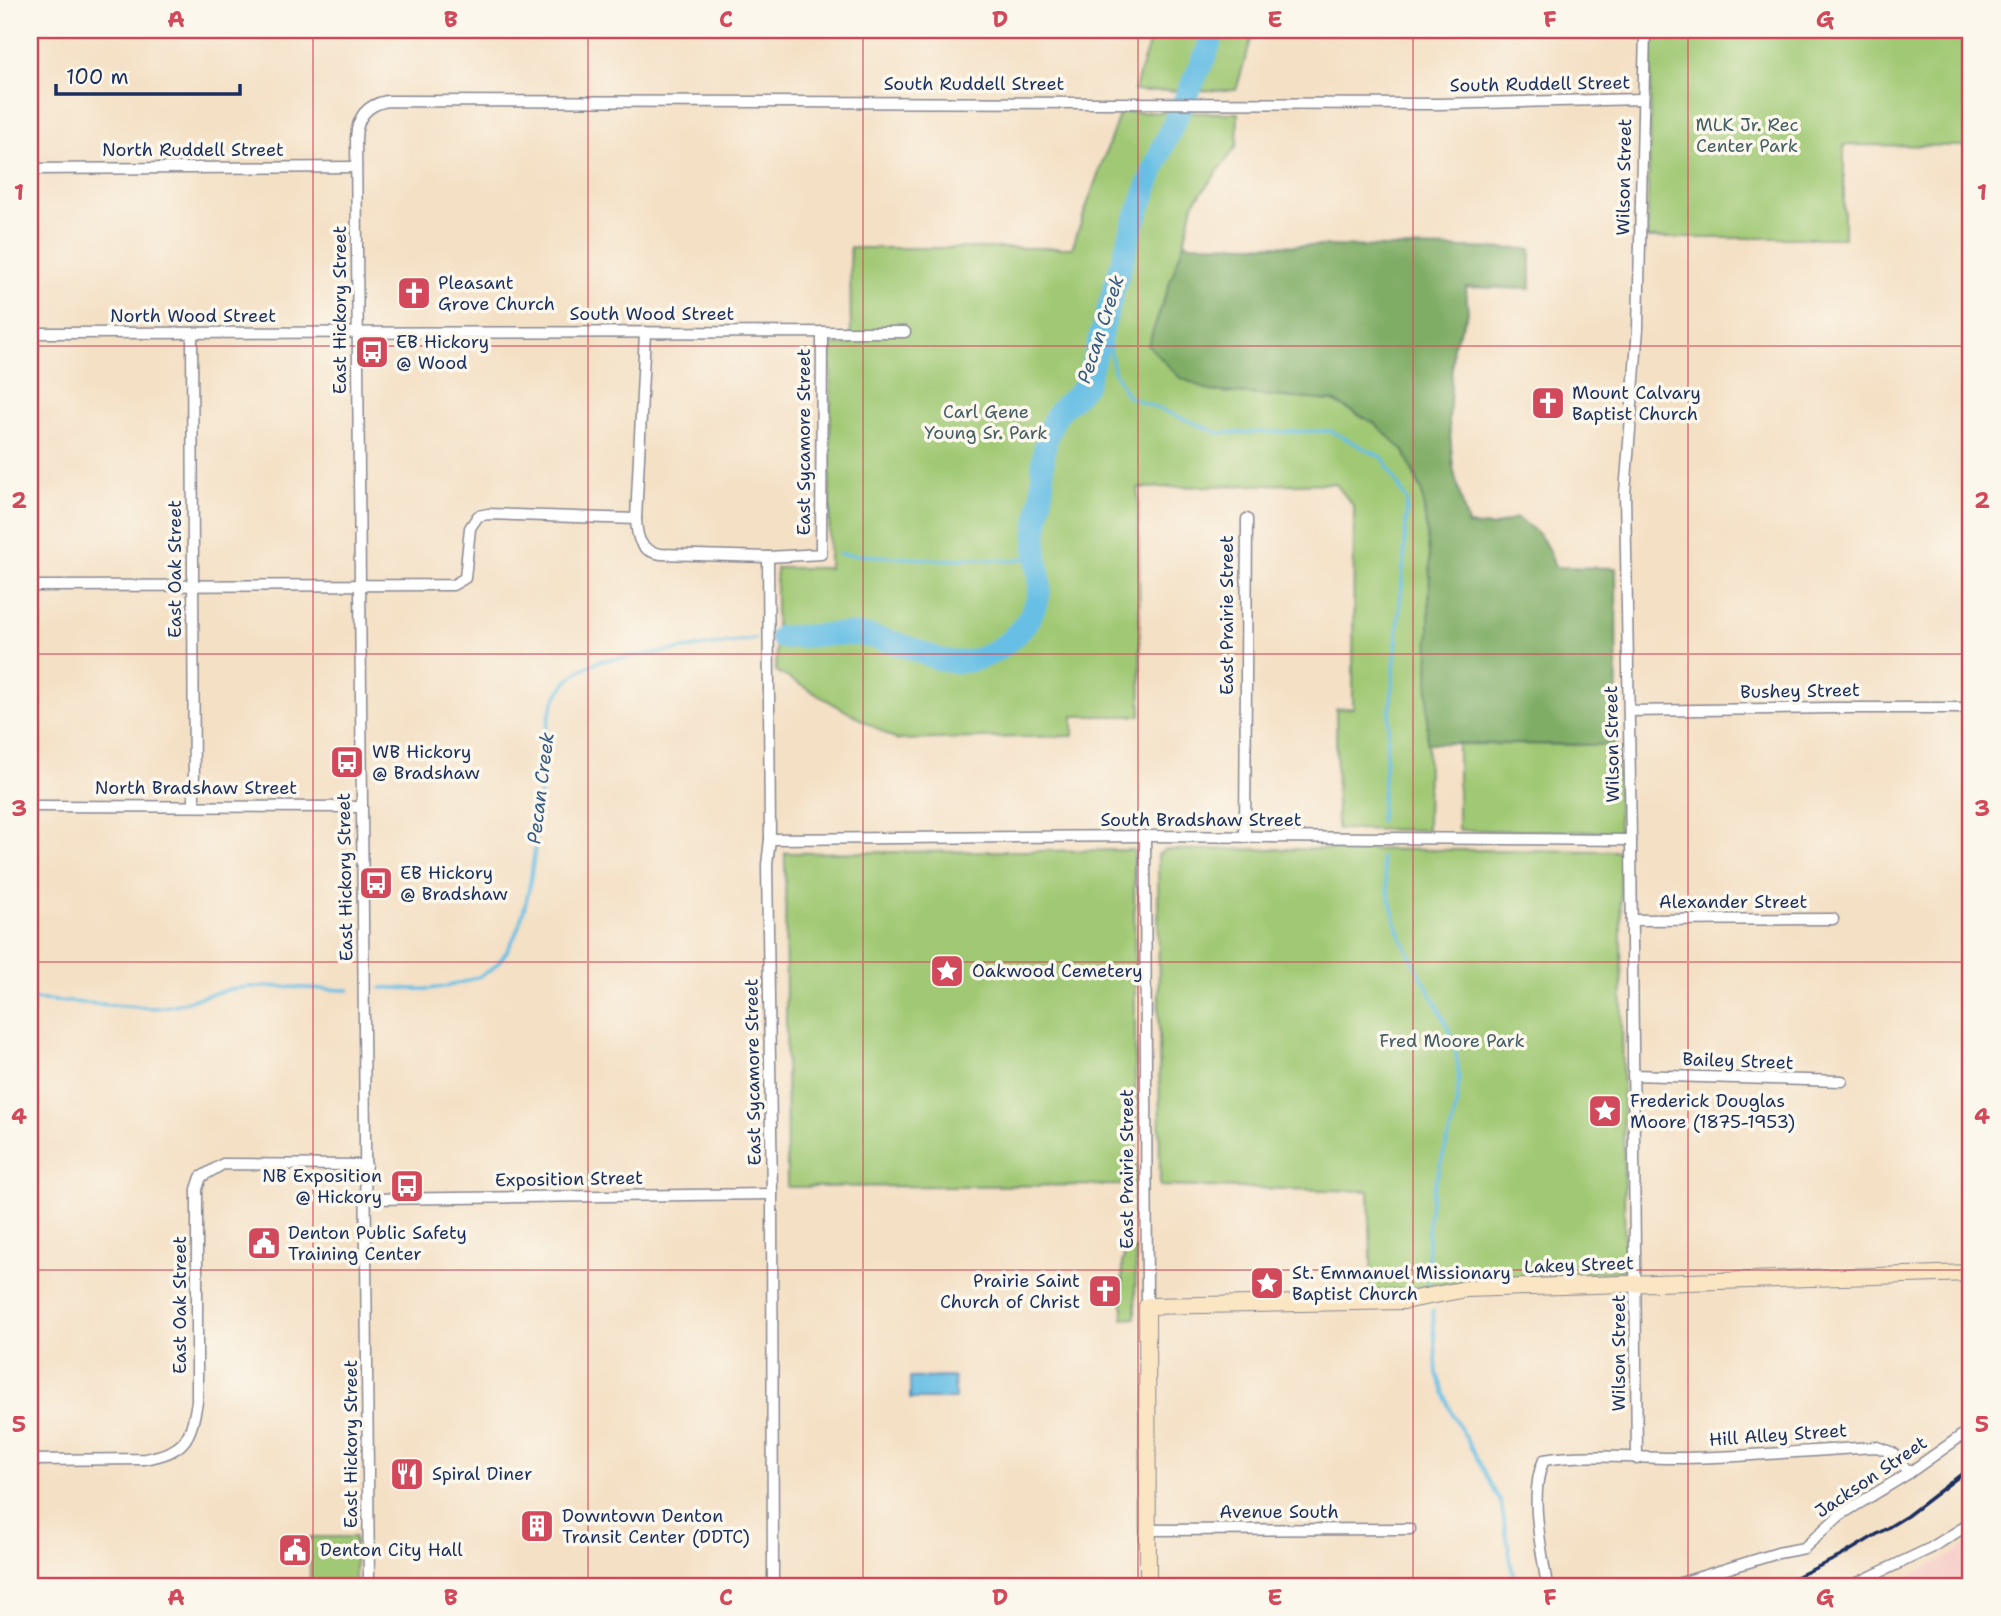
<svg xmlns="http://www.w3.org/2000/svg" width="2001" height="1616" font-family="'Shantell Sans',sans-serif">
<rect width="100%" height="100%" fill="#fbf7ec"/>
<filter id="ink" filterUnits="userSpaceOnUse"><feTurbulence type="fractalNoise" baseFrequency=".0143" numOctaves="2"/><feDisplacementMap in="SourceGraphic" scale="14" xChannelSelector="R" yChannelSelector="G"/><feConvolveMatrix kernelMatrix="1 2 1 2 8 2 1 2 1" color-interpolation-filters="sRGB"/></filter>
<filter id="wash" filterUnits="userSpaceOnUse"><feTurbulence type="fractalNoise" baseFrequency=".00686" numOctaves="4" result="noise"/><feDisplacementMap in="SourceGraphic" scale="28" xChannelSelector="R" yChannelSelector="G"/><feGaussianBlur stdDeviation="1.57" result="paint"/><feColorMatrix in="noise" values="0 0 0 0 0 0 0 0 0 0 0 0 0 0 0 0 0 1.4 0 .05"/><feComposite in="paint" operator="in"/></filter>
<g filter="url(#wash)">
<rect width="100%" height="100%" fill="#f4e0c5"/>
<!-- built -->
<polygon fill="#f7d0cb" points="1971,1539 1971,1586 1889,1586 1954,1554"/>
<!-- green -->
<g fill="#a1c975" stroke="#5e7c6a" stroke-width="2">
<polygon points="1153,30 1254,30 1236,90 1134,91"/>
<polygon points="1652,30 1971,30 1971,146 1844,145 1844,238 1647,238"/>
<polygon points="1120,112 1238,113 1237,146 1193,204 1185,239 1210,391 1333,401 1374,423 1404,451 1422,492 1430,562 1427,830 1337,829 1336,709 1353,708 1354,507 1335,483 1138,488 1141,716 1073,716 1073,736 897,740 776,671 776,568 829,568 831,345 851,345 850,248 1072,248"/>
<polygon points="1458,744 1617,745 1619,832 1458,830"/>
<polygon points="1280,849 1620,851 1625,1271 1519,1277 1372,1292 1369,1191 1160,1186 1158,855 1164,850"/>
<polygon points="1134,850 1136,1185 787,1187 785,853"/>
<polygon points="1129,1249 1136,1249 1135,1318 1123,1319 1122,1263 1126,1251"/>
<rect x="310" y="1537" width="45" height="49"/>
</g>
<!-- forest -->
<path fill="#80ad66" stroke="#4e6e62" stroke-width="2" d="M1185 239 1187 244 1531 249V289L1466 287 1468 313 1453 346 1449 421 1453 468 1468 525 1492 527 1516 518C1541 532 1546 541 1555 567L1616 568 1617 745 1427 743 1430 562 1422 492 1404 451 1374 423 1333 401 1210 391 1179 377 1148 345Z"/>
<!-- water -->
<polygon fill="#68bfe5" stroke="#4277a2" stroke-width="2" points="954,1377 955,1399 910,1399 910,1378"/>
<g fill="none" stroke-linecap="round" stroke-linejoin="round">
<!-- stream -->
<g stroke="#68bfe5" stroke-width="3.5">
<polyline points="1105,322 1114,371 1127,396 1219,433 1331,431 1383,458 1407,501 1404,560 1380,821"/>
<polyline points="839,554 947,560 969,558 1011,561 1029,557 1036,551"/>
<path d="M1381 858C1387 882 1390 908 1399 931 1415 975 1454 1019 1458 1067 1462 1114 1441 1153 1432 1197 1426 1226 1428 1254 1429 1283"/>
<path d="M381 988C397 987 412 990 428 989 444 988 465 982 480 976 533 953 536 836 540 786 545 736 543 680 600 661L755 639"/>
<path d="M30 999 153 1008C181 1007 205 993 233 989 271 983 311 990 349 990"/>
<polyline points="1433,1311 1437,1374 1452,1413 1501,1503 1515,1586"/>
</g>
<!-- river -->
<path stroke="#68bfe5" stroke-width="23" d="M781 637C811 637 842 631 872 637 885 640 900 644 913 649 927 655 942 662 958 662 995 661 1030 630 1039 594 1042 578 1036 563 1036 547 1035 530 1039 516 1041 499 1044 480 1041 460 1046 441 1049 431 1054 416 1062 408 1072 399 1080 394 1087 382L1132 228 1163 146 1206 54 1214 30"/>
</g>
</g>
<g filter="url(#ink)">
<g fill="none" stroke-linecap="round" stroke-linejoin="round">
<!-- street casing -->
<g stroke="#888892" stroke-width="13">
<g id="street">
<polyline points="30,169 356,167"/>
<path d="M645 332 636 519C637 539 640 551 661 554L768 557 821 554 822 332"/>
<polyline points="30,333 905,332"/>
<polyline points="192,333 194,805"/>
<polyline points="768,557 770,839 767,865 772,1194 773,1586"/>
<polyline points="30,586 453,585 465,578 470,528 478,516 488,514 636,519"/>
<polyline points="1629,711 1831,708 1971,708"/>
<polyline points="30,806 361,807"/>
<polyline points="1145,836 1147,1306"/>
<polyline points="1245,837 1247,519"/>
<polyline points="770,839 1145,836 1631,840"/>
<polyline points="1632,920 1833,919"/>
<polyline points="1633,1075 1842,1081"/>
<polyline points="367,1199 772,1194"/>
<polyline points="1637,1459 1631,840 1625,493 1638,328 1645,30"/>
<path d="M30 1460 145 1459C185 1451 190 1441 197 1402V1189L201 1177 223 1164 366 1165"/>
<polyline points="1148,1530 1410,1529"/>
<path d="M369 1586 356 138C357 118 366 105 387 101L1439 104 1643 99"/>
<path d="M1547 1586C1542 1551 1528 1492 1544 1460 1590 1453 1637 1459 1684 1458 1748 1457 1813 1450 1877 1447L1893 1453 1909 1473"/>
<polyline points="1671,1586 1778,1553 1804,1548 1840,1515 1909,1473 1971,1429"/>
<polyline points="1851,1586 1931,1548 1971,1523"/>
</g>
</g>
<!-- secondary casing -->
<g stroke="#888892" stroke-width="18">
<polyline id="secondary" points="1148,1586 1147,1306 1404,1301 1466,1289 1971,1273"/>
</g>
<!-- street -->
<use href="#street" stroke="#fff" stroke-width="10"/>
<!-- secondary -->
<use href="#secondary" stroke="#fbe6c4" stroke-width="16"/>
<!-- rail -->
<polyline stroke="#1b2f5e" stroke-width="3.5" points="1777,1586 1841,1556 1907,1516 1971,1467"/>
</g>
</g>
<!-- grid -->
<path fill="none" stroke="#d1495b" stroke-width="2" stroke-opacity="0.55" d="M313 30V1586M588 30V1586M863 30V1586M1138 30V1586M1413 30V1586M1688 30V1586M30 346H1971M30 654H1971M30 962H1971M30 1270H1971"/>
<!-- icons -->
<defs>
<g id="church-square" transform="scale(1.75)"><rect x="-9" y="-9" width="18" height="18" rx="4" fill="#d1495b" stroke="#fbf7ec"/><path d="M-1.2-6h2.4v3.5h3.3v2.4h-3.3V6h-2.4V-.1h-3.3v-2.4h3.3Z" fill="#fff"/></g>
<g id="bus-square" transform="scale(1.75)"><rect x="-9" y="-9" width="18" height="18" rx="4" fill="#d1495b" stroke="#fbf7ec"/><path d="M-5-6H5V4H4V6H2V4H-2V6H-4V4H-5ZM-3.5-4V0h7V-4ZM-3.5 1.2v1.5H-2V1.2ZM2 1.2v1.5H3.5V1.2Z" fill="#fff"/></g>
<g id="sight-square" transform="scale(1.75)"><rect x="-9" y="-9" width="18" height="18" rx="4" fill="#d1495b" stroke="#fbf7ec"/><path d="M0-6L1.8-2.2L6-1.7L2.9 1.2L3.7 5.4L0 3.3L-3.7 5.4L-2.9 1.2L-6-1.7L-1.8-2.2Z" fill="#fff"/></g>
<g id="civic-square" transform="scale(1.75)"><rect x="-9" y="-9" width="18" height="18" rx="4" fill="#d1495b" stroke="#fbf7ec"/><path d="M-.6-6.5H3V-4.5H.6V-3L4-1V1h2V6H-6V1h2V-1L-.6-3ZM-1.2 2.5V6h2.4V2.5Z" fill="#fff"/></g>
<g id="restaurant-square" transform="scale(1.75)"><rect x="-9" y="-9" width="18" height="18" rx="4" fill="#d1495b" stroke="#fbf7ec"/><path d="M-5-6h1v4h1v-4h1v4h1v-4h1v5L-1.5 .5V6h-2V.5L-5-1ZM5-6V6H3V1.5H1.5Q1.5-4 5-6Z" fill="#fff"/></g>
<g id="building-square" transform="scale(1.75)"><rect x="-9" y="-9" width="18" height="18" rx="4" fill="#d1495b" stroke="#fbf7ec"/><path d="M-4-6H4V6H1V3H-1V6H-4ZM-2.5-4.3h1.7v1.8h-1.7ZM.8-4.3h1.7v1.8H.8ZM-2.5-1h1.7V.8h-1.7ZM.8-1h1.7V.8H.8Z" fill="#fff"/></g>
</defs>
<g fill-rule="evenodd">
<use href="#church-square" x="414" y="293"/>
<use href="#bus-square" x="372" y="352"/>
<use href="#church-square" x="1548" y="403"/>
<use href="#bus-square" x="347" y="762"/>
<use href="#bus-square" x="376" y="883"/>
<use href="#sight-square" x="947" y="971"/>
<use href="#sight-square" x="1605" y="1111"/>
<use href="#bus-square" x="407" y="1186"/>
<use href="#civic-square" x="264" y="1243"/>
<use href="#sight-square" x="1267" y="1283"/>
<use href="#church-square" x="1105" y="1291"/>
<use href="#restaurant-square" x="407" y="1474"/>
<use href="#building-square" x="537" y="1526"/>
<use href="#civic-square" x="295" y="1550"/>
</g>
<g text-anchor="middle" stroke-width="7" stroke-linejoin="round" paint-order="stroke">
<!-- street labels -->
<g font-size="18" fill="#1b2f5e" stroke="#fbf7ec">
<text x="974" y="90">South Ruddell Street</text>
<text transform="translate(1540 84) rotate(-1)" y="6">South Ruddell Street</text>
<text x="193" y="156">North Ruddell Street</text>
<text transform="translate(1624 177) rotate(-89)" y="6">Wilson Street</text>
<text transform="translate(340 310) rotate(-90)" y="6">East Hickory Street</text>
<text x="652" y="320">South Wood Street</text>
<text x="193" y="322">North Wood Street</text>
<text transform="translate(804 442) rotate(-90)" y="6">East Sycamore Street</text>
<text transform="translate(175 569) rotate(-90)" y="6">East Oak Street</text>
<text transform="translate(1227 615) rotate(-90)" y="6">East Prairie Street</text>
<text transform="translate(1800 691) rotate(-1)" y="6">Bushey Street</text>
<text transform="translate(1612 744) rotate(-91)" y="6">Wilson Street</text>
<text x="196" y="794">North Bradshaw Street</text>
<text x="1201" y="826">South Bradshaw Street</text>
<text transform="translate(345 877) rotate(-91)" y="6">East Hickory Street</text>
<text x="1733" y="908">Alexander Street</text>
<text transform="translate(1738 1061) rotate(2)" y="6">Bailey Street</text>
<text transform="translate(753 1072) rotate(-91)" y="6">East Sycamore Street</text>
<text transform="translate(1127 1169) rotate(-90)" y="6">East Prairie Street</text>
<text transform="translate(569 1179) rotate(-1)" y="6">Exposition Street</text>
<text transform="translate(1579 1265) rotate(-2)" y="6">Lakey Street</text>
<text transform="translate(180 1305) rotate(-90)" y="6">East Oak Street</text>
<text transform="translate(1619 1353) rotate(-90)" y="6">Wilson Street</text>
<text transform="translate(1778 1435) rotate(-4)" y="6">Hill Alley Street</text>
<text transform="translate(351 1444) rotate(-90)" y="6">East Hickory Street</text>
<text transform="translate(1871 1477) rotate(-34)" y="6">Jackson Street</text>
<text x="1279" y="1518">Avenue South</text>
</g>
<!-- park labels -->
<g font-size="18" fill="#435d65" stroke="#fbf7ec">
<text x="1747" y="131">MLK Jr. Rec<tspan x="1747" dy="21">Center Park</tspan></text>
<text x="986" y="418">Carl Gene<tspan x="986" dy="21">Young Sr. Park</tspan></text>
<text x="1452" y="1047">Fred Moore Park</text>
</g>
<!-- poi labels -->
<g font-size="18" fill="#1b2f5e" stroke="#fbf7ec" text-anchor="start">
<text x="438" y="289">Pleasant<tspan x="438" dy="21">Grove Church</tspan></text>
<text x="396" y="348">EB Hickory<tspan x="396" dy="21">@ Wood</tspan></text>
<text x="1572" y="399">Mount Calvary<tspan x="1572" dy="21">Baptist Church</tspan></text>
<text x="372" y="758">WB Hickory<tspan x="372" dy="21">@ Bradshaw</tspan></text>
<text x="400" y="879">EB Hickory<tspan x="400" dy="21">@ Bradshaw</tspan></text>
<text x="972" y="977">Oakwood Cemetery</text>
<text x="1630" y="1107">Frederick Douglas<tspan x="1630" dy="21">Moore (1875-1953)</tspan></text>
<text x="382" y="1182" text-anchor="end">NB Exposition<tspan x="382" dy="21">@ Hickory</tspan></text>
<text x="288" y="1239">Denton Public Safety<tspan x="288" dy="21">Training Center</tspan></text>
<text x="1292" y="1279">St. Emmanuel Missionary<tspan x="1292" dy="21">Baptist Church</tspan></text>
<text x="1080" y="1287" text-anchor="end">Prairie Saint<tspan x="1080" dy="21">Church of Christ</tspan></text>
<text x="432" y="1480">Spiral Diner</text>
<text x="562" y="1522">Downtown Denton<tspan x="562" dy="21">Transit Center (DDTC)</tspan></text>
<text x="320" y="1556">Denton City Hall</text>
</g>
<!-- water labels -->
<g font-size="19" font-style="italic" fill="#325a86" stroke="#fbf7ec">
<text transform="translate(1100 329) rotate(-72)" y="7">Pecan Creek</text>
<text transform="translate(540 788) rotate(-83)" y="7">Pecan Creek</text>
</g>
</g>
<!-- margin -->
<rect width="2001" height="1616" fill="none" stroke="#fbf7ec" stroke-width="77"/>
<!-- scale -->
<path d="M56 84v10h184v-10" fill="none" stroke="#1b2f5e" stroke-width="3.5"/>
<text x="66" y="84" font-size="21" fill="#1b2f5e" stroke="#fbf7ec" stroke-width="5" paint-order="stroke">100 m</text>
<rect x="38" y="38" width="1924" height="1540" fill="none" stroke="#d1495b" stroke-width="2.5"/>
<g font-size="23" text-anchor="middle" font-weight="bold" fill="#d1495b">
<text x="176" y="27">A</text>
<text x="451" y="27">B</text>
<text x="726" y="27">C</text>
<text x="1000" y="27">D</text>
<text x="1275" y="27">E</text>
<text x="1550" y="27">F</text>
<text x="1825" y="27">G</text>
<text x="19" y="200">1</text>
<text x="1982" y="200">1</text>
<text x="19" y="508">2</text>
<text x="1982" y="508">2</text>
<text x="19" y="816">3</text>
<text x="1982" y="816">3</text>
<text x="19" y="1124">4</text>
<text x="1982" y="1124">4</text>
<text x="19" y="1432">5</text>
<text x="1982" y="1432">5</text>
<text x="176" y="1605">A</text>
<text x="451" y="1605">B</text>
<text x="726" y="1605">C</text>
<text x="1000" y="1605">D</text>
<text x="1275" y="1605">E</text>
<text x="1550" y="1605">F</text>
<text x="1825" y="1605">G</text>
</g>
</svg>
